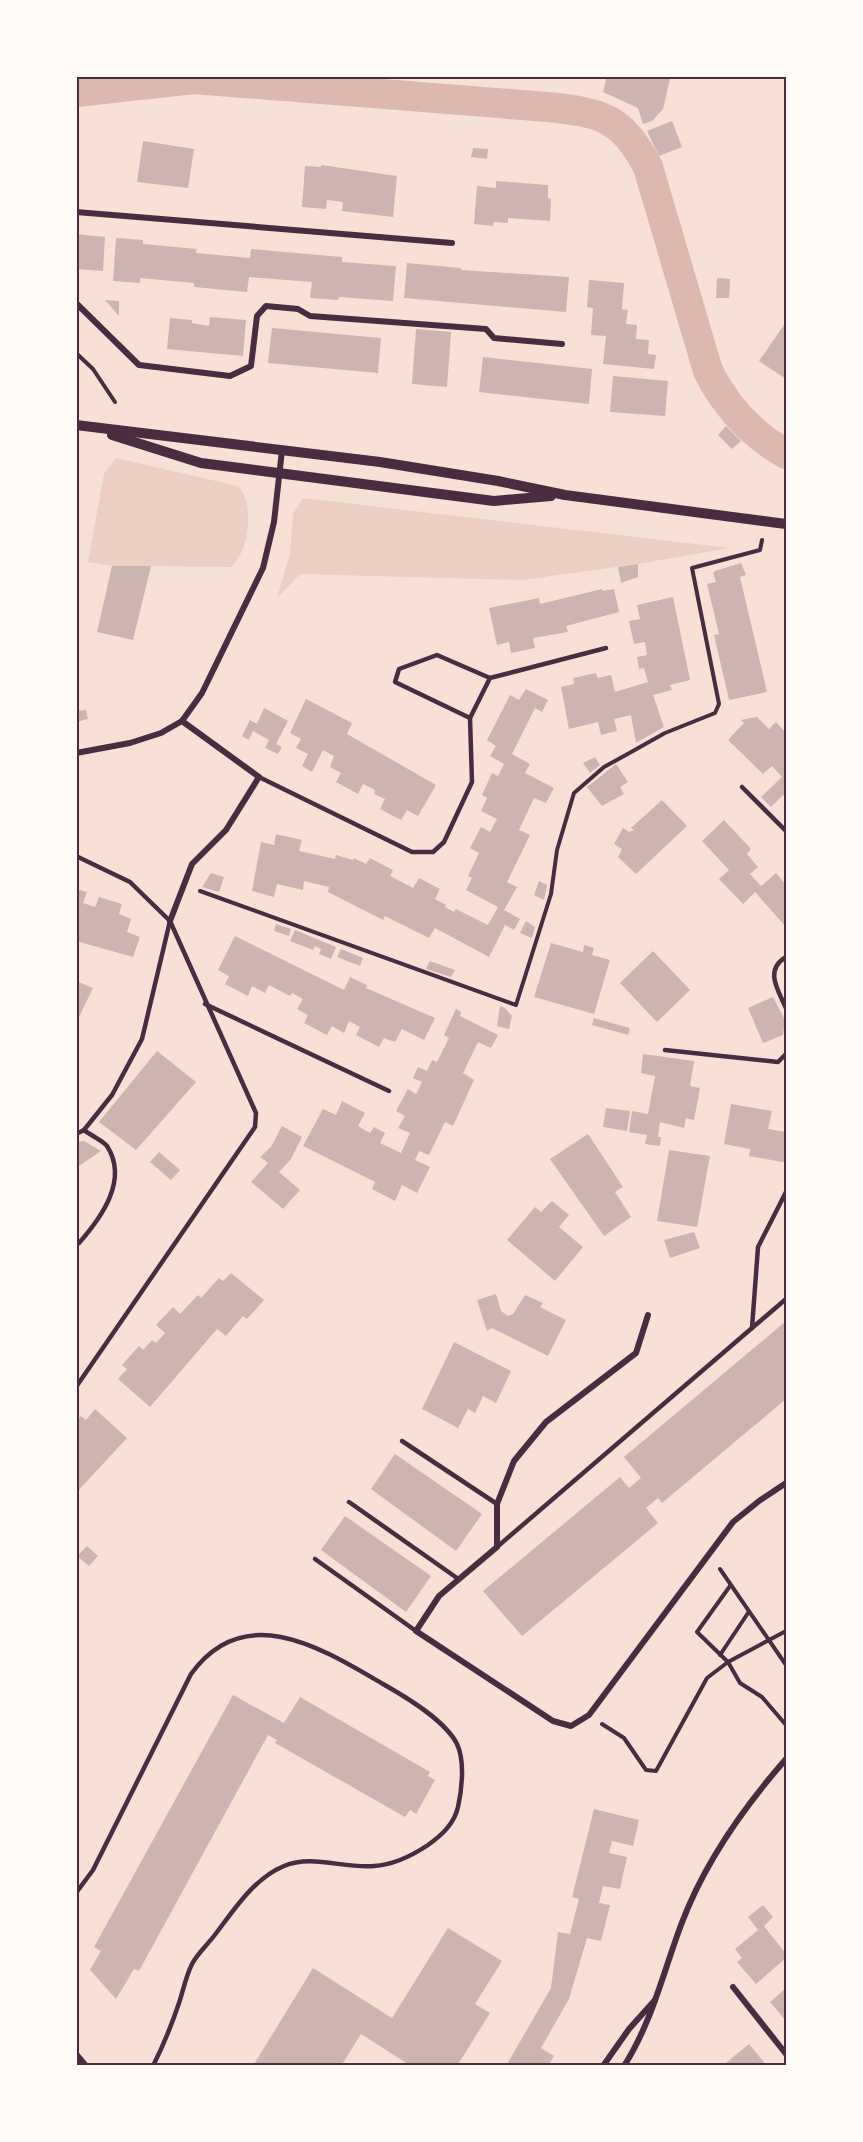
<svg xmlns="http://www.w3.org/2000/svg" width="863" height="2142" font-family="'Golos Text',sans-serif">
<rect width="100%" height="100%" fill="#f7e1d7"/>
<!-- green -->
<g fill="#ebcfc5">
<path d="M116 458 238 486C251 499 250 528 244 546 242 553 236 561 232 567L112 566 88 562 104 474Z"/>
<polygon points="303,498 730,548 638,564 523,580 300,574 277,598 290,554 293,514"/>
</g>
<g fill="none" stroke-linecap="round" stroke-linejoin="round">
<!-- canal -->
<path stroke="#dcb8b0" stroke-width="30" d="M76 92 194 79 548 107C603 113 621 117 648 167L708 371C726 407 751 434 786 454"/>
</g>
<!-- building -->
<g fill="#ccb4b1">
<polygon points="607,76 629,79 630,76 666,76 670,79 663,109 652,121 643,124 638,108 603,92"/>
<polygon points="672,121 682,147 659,156 647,131"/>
<polygon points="143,141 194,149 188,188 137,182"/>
<polygon points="473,148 488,149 487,159 471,157"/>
<polygon points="321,165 397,176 393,217 342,211 343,202 327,200 326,209 302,207 305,166 321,167"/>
<polygon points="496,181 548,185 548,198 551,199 550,221 508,218 508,223 494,222 493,226 474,224 477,186 496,188"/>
<polygon points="76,234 105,237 103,271 76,269"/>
<polygon points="116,238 143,240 143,244 197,249 196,253 250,258 251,249 342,257 342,262 396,266 393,301 339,297 338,300 310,298 312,282 249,277 247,292 194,287 194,283 140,278 140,283 113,281"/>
<polygon points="407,263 461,268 461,270 569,277 566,312 404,298"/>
<polygon points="717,278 730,279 729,298 716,298"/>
<polygon points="589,280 624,283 622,309 628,310 626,324 637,325 636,339 649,340 648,354 656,355 654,369 603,364 606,336 591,335 593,308 587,307"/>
<polygon points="105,300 119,301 119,316"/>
<polygon points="210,317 246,320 243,356 167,349 170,318 192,320 192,323 209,326"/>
<polygon points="786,322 786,379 759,361"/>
<polygon points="272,328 381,338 378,373 268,363"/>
<polygon points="416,329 451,332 447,387 412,384"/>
<polygon points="483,357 592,369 589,404 479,392"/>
<polygon points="613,376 668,381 665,416 610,412"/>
<polygon points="726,426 741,441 732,449 718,435"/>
<polygon points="741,563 746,575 740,577 767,692 729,700 714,635 719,634 707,584 716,582 713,573 715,571"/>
<polygon points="638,564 638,577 621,583 618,567"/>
<polygon points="112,566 151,566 133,640 97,632"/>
<polygon points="602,589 602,591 614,589 619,612 566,626 568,632 533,638 535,648 511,653 509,642 497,645 489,608 539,598 540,604"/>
<polygon points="673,597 690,680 670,685 672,690 653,695 664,727 636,743 631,715 614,719 617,731 601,735 598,722 569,729 561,687 574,684 573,678 596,673 598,678 611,675 615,692 648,682 644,668 639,669 637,657 647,655 645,642 634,644 629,621 640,619 637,605"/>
<polygon points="526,689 548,700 542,712 535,708 512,754 530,764 525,773 554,788 546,803 534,798 519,830 530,835 507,882 517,887 504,910 520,919 514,930 505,925 489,957 435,928 429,938 385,916 383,920 328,892 329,887 304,881 303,890 277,884 274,897 252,891 261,842 274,845 276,834 302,840 299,851 335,859 336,855 353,860 354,858 366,864 370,858 393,870 390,876 413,888 419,878 440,889 435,899 446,905 445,907 454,912 456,909 488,925 498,907 466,890 472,878 468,876 479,853 470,848 481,827 490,832 497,819 481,811 487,798 482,795 492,773 498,776 504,764 490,756 496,746 487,740 510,695 519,700"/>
<polygon points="306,699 352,723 347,734 436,785 418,816 407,810 401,820 380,809 385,799 374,794 375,790 363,784 358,794 336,782 341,773 330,767 334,756 323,750 312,772 302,766 308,754 296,748 301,739 290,733"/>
<polygon points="264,708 288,721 276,744 282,747 278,754 265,748 269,740 253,731 249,740 242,736 250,720 257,724"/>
<polygon points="86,710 88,719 76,722 76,711"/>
<polygon points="757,717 769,729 776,722 786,733 786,798 783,795 771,807 761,797 782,777 772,766 763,774 728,740 744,723 741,720"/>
<polygon points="595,757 600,765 590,773 583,763"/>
<polygon points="616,764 628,782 620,787 624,794 602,806 587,787"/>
<polygon points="662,800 687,826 636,874 618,857 622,849 614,844 623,828 629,832 634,830 631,828"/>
<polygon points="724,820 751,849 747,854 758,867 750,874 761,886 776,873 786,885 786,927 755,892 743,904 719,879 729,870 702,841"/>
<polygon points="211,873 224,877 219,892 202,887"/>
<polygon points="539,881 547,885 544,900 534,895"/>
<polygon points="76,889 87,892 83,903 95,907 99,897 122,904 119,914 131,919 127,932 140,937 133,957 76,941"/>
<polygon points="526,921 535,927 532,938 520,933"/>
<polygon points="276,924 291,929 289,936 274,931"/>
<polygon points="295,930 336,947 331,959 319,954 321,949 315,946 313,950 290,941"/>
<polygon points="235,936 344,990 350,977 367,985 366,988 435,1018 424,1040 402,1029 395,1042 384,1038 379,1047 356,1035 360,1027 349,1021 344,1033 332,1026 327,1035 304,1023 308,1015 297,1009 303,999 292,993 290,996 269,985 265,993 252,986 248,996 225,984 229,976 218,970"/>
<polygon points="551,943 583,952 584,945 594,948 592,955 610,960 594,1014 534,997"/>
<polygon points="341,949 363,958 360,966 337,957"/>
<polygon points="653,951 690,990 657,1022 620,983"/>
<polygon points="430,961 455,970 451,977 426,969"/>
<polygon points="76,981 93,988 76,1023"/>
<polygon points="773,997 785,1020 783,1035 763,1043 748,1008"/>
<polygon points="500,1006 505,1008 512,1016 509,1029 497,1026"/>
<polygon points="456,1009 461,1012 460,1016 498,1035 491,1048 478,1042 463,1073 474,1080 453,1126 445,1122 429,1155 419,1151 415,1160 430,1167 417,1193 402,1185 395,1201 372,1189 375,1182 303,1146 323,1109 336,1115 342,1101 365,1113 358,1126 370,1133 374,1127 385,1133 380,1143 401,1153 410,1133 398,1128 405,1116 396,1111 408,1089 416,1094 422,1082 413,1078 418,1067 427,1071 432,1060 437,1062 449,1038 444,1035"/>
<polygon points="594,1018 630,1028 628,1035 592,1025"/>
<polygon points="157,1051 196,1082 136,1150 99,1122"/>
<polygon points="643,1054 694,1061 690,1086 700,1088 694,1120 686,1118 684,1128 660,1122 658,1137 661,1137 660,1146 645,1144 647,1135 629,1132 632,1111 648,1114 655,1076 641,1073"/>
<polygon points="731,1104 772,1111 768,1129 786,1132 786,1161 782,1162 749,1156 750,1149 724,1144"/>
<polygon points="606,1108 630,1111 627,1131 603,1127"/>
<polygon points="282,1126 302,1137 291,1159 279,1172 300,1190 283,1209 251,1182 268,1163 260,1157 271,1147"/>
<polygon points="588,1134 623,1187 615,1192 631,1217 604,1236 550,1159"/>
<polygon points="84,1141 101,1151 76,1168 76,1142"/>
<polygon points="669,1150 710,1156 697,1227 657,1221"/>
<polygon points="159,1152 180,1170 171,1180 150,1162"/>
<polygon points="552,1201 569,1215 559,1227 583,1247 555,1281 507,1240 535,1207 541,1212"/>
<polygon points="694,1232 700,1248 670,1258 664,1240"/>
<polygon points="231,1273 264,1300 247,1319 243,1316 226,1336 217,1329 150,1407 118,1379 127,1369 122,1365 139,1346 143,1350 152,1340 156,1343 165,1333 156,1325 173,1307 180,1314 198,1295 201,1298 219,1278 223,1281"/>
<polygon points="496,1294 501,1311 508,1316 513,1314 525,1295 543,1303 540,1307 566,1320 548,1356 492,1328 487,1331 477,1300"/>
<polygon points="786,1321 786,1399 662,1503 658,1498 646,1508 658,1523 522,1636 483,1591 620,1477 629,1488 641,1478 624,1457"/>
<polygon points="454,1342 511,1371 496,1403 483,1396 475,1413 468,1409 458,1428 422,1409"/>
<polygon points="95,1409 127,1438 76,1493 76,1421 81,1416 86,1420"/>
<polygon points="395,1454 482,1514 456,1551 371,1489"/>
<polygon points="345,1516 431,1576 406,1612 321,1550"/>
<polygon points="87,1546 98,1556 89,1566 77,1556"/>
<polygon points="233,1695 284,1723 300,1697 430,1772 428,1776 435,1780 416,1814 410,1810 405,1817 275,1743 277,1740 268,1735 139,1971 134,1969 116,1999 90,1970 101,1951 94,1947"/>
<polygon points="594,1809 639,1820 633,1846 612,1841 609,1853 627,1857 620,1889 603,1886 599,1903 610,1905 601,1941 587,1938 569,1999 541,2048 554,2056 548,2066 506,2066 551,1988 558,1932 570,1934 579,1899 572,1897"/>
<polygon points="763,1905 773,1917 764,1926 786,1954 786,1958 756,1984 737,1962 742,1958 735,1949 758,1930 748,1917"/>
<polygon points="448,1928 502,1961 475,2004 490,2013 457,2066 411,2066 361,2034 341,2066 253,2066 313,1968 392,2018"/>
<polygon points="786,1988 786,2021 770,2002"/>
<polygon points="749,2044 767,2066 723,2066 727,2062"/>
</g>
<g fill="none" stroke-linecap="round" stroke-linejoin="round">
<!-- path -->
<g stroke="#4a2c40" stroke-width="4">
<polyline points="76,353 93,369 115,402"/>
<polyline points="200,891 516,1005 551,894 557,850 574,793 604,767 624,756 665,733 715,713 719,704 692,568 760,550 762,540"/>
<polyline points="720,1569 786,1665"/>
<polyline points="730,1586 697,1632 728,1662 740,1683 762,1697 786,1725"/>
<polyline points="720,1655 748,1613"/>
<polyline points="602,1724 624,1738 646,1770 656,1771 707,1678 728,1662 786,1631"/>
</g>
<!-- service -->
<g stroke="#4a2c40" stroke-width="4.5">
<polyline points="470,718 395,682 399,669 437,655 490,678"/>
<polyline points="259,777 412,852 433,852 444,842 472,782 470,718 490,678 606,648"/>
<polyline points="742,787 786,831"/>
<polyline points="76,856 130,882 170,921 256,1113 255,1127 76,1387"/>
<path d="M786 957C764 970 778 990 786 1008"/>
<polyline points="205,1004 389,1091"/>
<polyline points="665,1050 778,1062 786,1054"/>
<polyline points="76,1134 84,1130 112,1095 142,1039 170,921"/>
<polyline points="786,1192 758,1247 752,1328 786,1299"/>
<path d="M79 1243C101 1218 129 1180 107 1146 102 1140 90 1135 84 1130"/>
<polyline points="402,1441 497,1504"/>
<polyline points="349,1502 457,1578"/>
<polyline points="497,1547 752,1328"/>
<polyline points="315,1559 416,1631"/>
<path d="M76 1893 93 1870 191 1674C245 1599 323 1649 383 1684 406 1697 445 1720 457 1744 465 1761 462 1789 458 1807 454 1824 442 1835 428 1845 413 1855 393 1865 374 1866 345 1869 312 1854 284 1866 253 1879 234 1910 214 1936 207 1945 197 1954 192 1964 186 1976 183 1991 179 2003 172 2024 163 2046 153 2066"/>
</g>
<!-- minor -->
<g stroke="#4a2c40" stroke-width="6">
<polyline points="76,212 452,243"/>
<polyline points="76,303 139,365 230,376 251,366 257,316 266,306 298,309 310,316 486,329 494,338 562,344"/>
<polyline points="76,753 130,743 161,733 182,721 202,693 263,568 274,522 282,450"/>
<polyline points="170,921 192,864 226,830 259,777 182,721"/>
<polyline points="648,1315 636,1353 546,1422 514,1461 497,1504 497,1547 439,1596 416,1631 553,1721 571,1726 589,1715 733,1522 759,1501 786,1483"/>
<polyline points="733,1987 786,2054"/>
<polyline points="76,2054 86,2066"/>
<polyline points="603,2066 629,2029 655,2000"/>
<path d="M624 2066C652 2022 663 1973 681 1925 704 1863 743 1808 786 1759"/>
</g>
<!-- tertiary -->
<g stroke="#4a2c40" stroke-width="10">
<polyline points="76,425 380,462 498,481 565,495 786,524"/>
<polyline points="112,435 201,463 494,501 551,496"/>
</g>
</g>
<!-- border -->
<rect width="863" height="2142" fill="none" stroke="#fffaf5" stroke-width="156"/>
<rect x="78" y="78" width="707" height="1986" fill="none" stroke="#4a2c40" stroke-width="2"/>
</svg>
